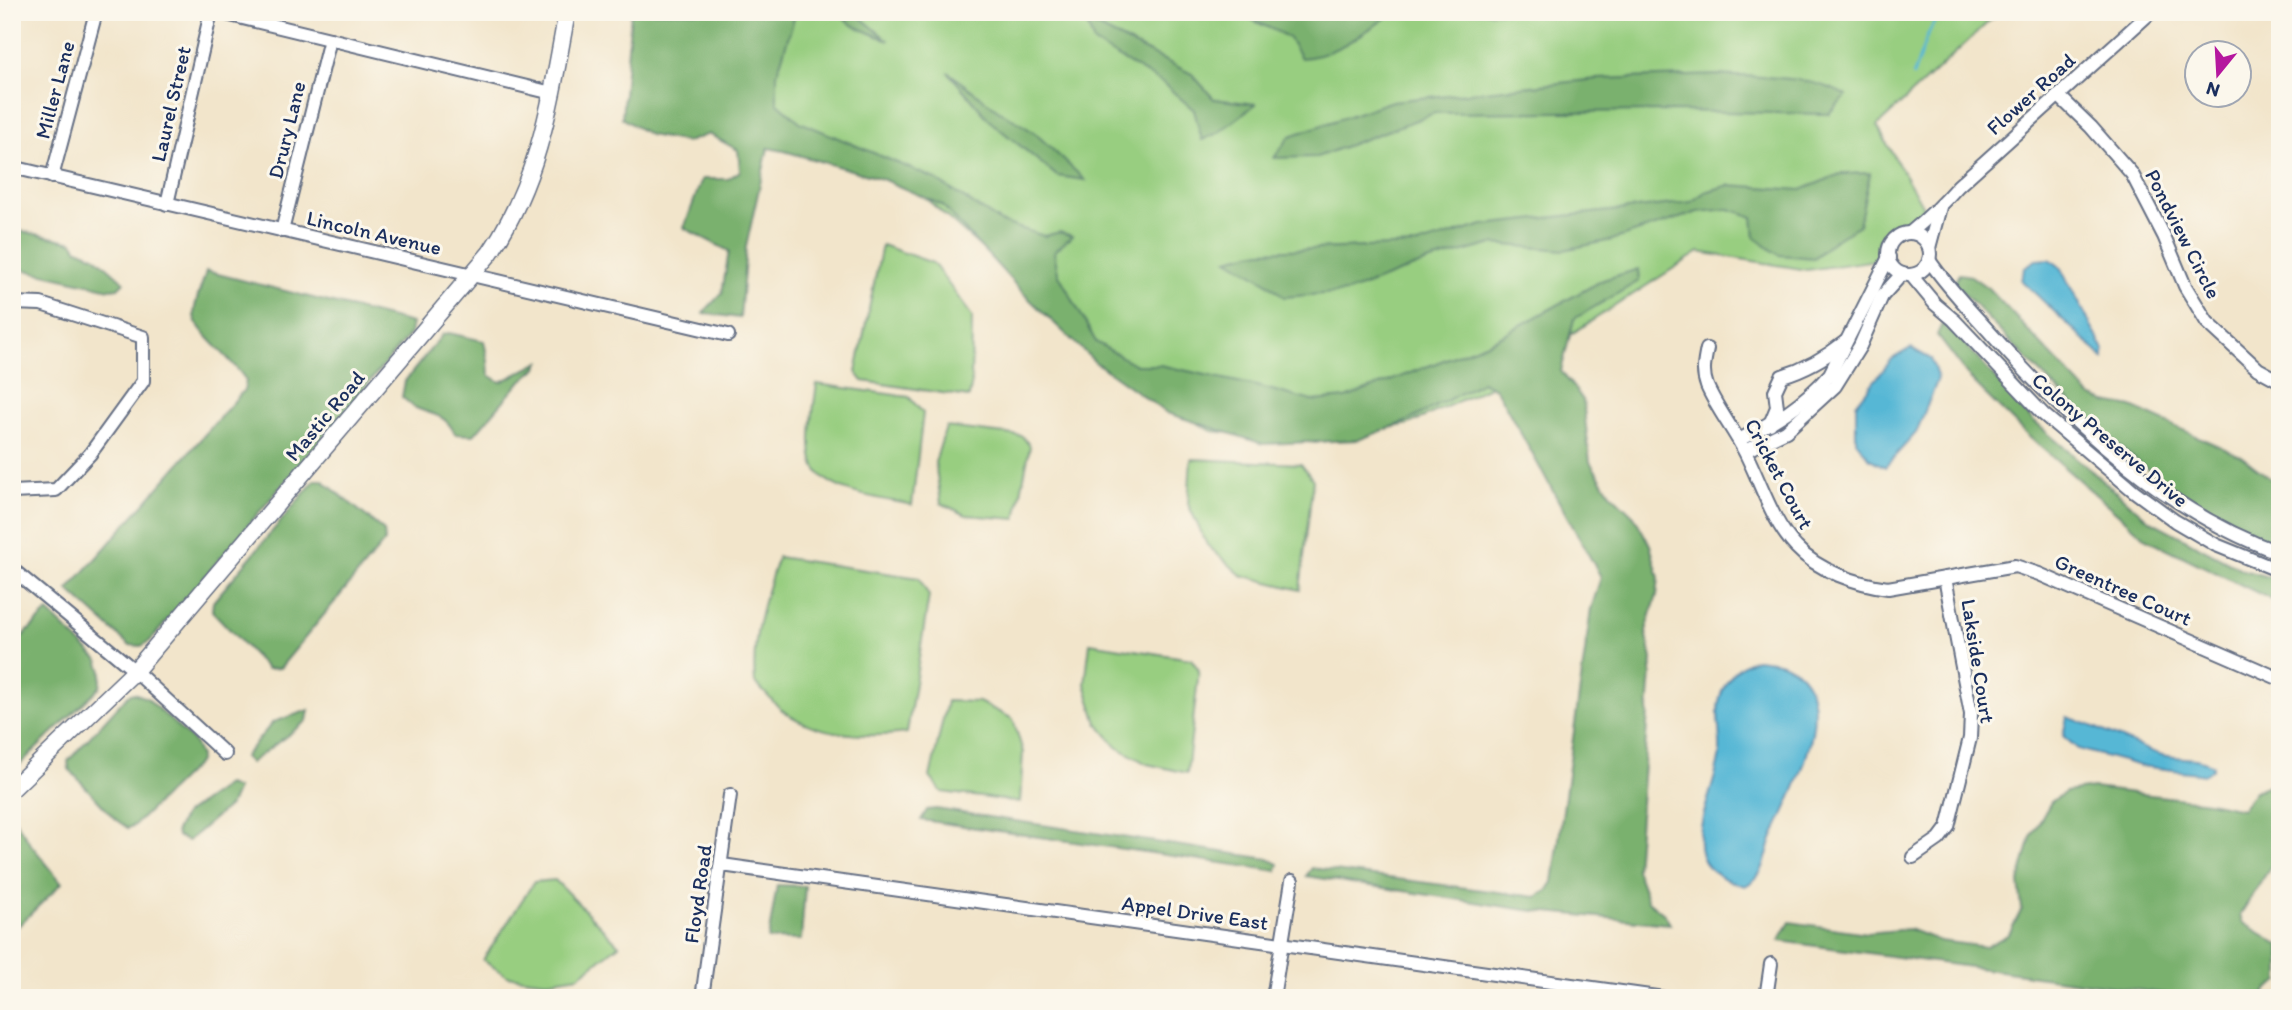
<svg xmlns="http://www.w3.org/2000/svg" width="2292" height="1010" font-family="Itim,sans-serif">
<rect width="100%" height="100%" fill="#fbf7ec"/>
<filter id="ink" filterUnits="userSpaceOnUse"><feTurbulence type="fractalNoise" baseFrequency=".0143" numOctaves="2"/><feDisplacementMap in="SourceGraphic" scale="14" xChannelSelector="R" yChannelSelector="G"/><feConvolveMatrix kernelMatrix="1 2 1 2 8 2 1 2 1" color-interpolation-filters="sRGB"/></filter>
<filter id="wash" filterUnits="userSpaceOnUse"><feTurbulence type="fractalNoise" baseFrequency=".00686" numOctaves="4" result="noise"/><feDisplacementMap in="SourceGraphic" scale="28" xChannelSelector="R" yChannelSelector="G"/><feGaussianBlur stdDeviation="1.57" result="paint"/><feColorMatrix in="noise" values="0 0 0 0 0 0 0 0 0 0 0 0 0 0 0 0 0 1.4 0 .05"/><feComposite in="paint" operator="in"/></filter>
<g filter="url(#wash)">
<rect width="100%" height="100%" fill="#f2e5cb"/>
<!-- green -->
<g fill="#98ce80" stroke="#5a7e6f" stroke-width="2">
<polygon points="780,12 1999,12 1877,126 1923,207 1908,223 1894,227 1878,240 1877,260 1807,270 1699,252 1487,388 1409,424 1316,443 1212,431 1121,380 1013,276 912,186 763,123"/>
<polygon points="882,245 933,263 972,316 971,387 969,397 863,381 856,372"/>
<path d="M817 384 909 397 923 413 912 505C886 499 832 494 817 470 805 452 814 405 817 384Z"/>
<polygon points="946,427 1022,436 1030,446 1016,519 966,515 941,503 935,462"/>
<polygon points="1191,459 1301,464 1313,480 1300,590 1241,575 1207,545 1188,504"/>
<path d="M778 557 919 578 929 596 907 733C868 738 820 736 786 713 775 705 765 692 755 683 751 639 764 598 778 557Z"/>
<polygon points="1090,643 1191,659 1199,670 1187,773 1147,764 1117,747 1097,723 1085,684"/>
<polygon points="947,701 979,702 1013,719 1023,752 1020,802 942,792 930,777"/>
<polygon points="555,880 619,945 579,976 547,981 507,976 483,960 534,882"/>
</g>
<!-- forest -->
<g fill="#7ab16e" stroke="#4a7066" stroke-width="2">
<polygon points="631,12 796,12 777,74 777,102 800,122 933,178 1001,222 1044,236 1060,232 1072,236 1054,252 1058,273 1096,342 1136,365 1160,365 1261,387 1312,401 1346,398 1490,342 1603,280 1638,269 1639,281 1574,319 1561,371 1583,400 1590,462 1610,493 1634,516 1650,545 1659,578 1657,595 1646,631 1652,659 1636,869 1648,901 1665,915 1670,924 1526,910 1306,876 1312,868 1536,897 1547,891 1553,882 1591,609 1601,577 1496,389 1482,382 1408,421 1358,440 1263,444 1167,413 1095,362 1024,294 942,205 882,179 784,151 768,148 746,247 740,318 703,313 722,293 729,251 684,228 702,179 728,179 740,171 738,150 709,134 687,142 649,135 622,118"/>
<polygon points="837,12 854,12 889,41 852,25"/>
<path d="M1236 12H1395C1366 30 1337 56 1301 58L1288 37Z"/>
<polygon points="1086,21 1192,74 1214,99 1256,104 1218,133 1202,140 1194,110 1164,84 1094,43"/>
<polygon points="948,72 998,110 1035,133 1085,180 1057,176 991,122"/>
<path d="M1717 75C1759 78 1810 74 1847 96L1828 114 1671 111 1435 113 1317 157 1274 158 1290 136 1392 101 1597 79Z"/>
<polygon points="1870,173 1859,225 1831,243 1814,258 1779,255 1755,238 1753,217 1729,209 1698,212 1612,240 1564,250 1493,244 1427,262 1348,292 1284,297 1266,282 1228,259 1260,251 1417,245 1483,225 1691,202 1705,192 1729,185 1801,190 1840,174"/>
<polygon points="12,229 73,242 78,249 95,256 124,282 118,288 110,289 12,267"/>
<path d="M206 271 412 323 410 334 150 641 141 646 129 645 68 590 244 390 246 381C237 363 194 330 194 315 194 302 203 284 206 271Z"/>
<path d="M1959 274 1971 276 1988 288 2090 396 2106 402 2132 407 2241 456 2280 486V546C2255 534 2226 524 2203 509 2108 448 2031 364 1954 283Z"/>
<polygon points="1942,324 1963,342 2032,420 2149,520 2243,570 2280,580 2280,604 2147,539 2028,436 1974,383 1937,335"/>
<path d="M449 333 484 341 488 361 489 375 501 382 540 362 537 368 519 383 474 435 455 434C445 413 434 416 416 408 411 406 406 400 402 397L405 381 443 334Z"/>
<polygon points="315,480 322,480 384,531 385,541 280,668 267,669 212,611 213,602"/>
<polygon points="48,612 98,660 102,671 100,687 12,772 12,646"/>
<polygon points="134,693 147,698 194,742 200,757 198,763 135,825 128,828 115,819 69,769 68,761 128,695"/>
<polygon points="309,710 307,721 250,763 244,757 273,722"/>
<polygon points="2278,781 2280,783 2280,852 2240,915 2242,922 2280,945 2280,981 2268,989 2261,998 2197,998 1779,941 1790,922 1867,933 1909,929 1940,941 1986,947 2009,934 2022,909 2019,882 2031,837 2051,802 2066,792 2093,788 2208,802 2242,809 2255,791"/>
<polygon points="227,785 237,789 230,805 188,841 177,836 176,831 184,815"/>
<polygon points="936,809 1269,859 1279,864 1277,871 921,820 927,810"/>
<polygon points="13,817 32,846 62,883 12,932"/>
<polygon points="777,885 805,886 801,940 768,939"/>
</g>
<!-- water -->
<g fill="#57b7d5" stroke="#39739a" stroke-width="2">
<polygon points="2050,259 2060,267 2104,350 2104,359 2021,280 2025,267 2036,260"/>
<polygon points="1911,348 1931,359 1938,379 1916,433 1885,467 1870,459 1856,441 1856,404 1892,359"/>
<path d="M1756 659C1764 660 1774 660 1782 663 1850 688 1791 796 1773 837 1764 858 1767 875 1745 886 1728 881 1708 874 1702 856 1692 827 1718 782 1720 751 1721 733 1715 715 1720 697 1726 679 1738 665 1756 659Z"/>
<path d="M2067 717C2098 727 2128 743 2159 754 2177 760 2196 755 2213 765L2212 769 2205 774 2141 766 2078 749 2063 736Z"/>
</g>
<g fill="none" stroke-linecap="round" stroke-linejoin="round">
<!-- stream -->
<polyline stroke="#57b7d5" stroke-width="2.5" points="1913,76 1927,36 1940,12"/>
</g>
</g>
<g filter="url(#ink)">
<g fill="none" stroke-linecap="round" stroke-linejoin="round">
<!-- minor casing -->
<g stroke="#666f84" stroke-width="16">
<g id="minor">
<polyline points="218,12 552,93"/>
<polyline points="2058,95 2091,127 2132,174 2164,236 2185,286 2207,322 2258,369 2280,381"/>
<polyline points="12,167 728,335"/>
<polyline points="52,177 96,12"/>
<polyline points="167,204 211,12"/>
<polyline points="282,231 330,39"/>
<path d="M1910 233C1927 219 1943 203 1958 186L2151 12"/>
<circle cx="1909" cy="254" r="21"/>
<polyline points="1929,248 1940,207"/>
<path d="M1929 260C1948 288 1972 312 1994 337 2074 426 2166 512 2280 553"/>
<polyline points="1911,275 1935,304 1954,320 2043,414 2134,491 2175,521 2216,545 2280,571"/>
<polyline points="12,303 41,304 143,337 143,381 90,454 56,490 12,492"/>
<path d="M1707 349C1704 363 1702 373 1707 386 1717 409 1734 430 1745 452 1761 483 1772 522 1796 547 1818 571 1857 584 1888 588L2015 566 2039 574 2280 679"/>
<path d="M1770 424 1777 407 1775 391 1782 376C1806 369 1825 358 1845 342"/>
<path d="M1739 440C1775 421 1803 405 1830 374L1889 257"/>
<polyline points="1745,451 1786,431 1835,386 1860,346 1882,296 1902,274"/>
<polyline points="12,569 135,671 225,754"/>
<polyline points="1913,857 1939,839 1948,827 1970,738 1971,714 1945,578"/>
<polyline points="722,865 1664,998"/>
<polyline points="702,998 730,795"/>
<polyline points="1273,998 1292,881"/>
<polyline points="1766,998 1771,964"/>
</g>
</g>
<!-- major casing -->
<g stroke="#666f84" stroke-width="19">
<path id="major" d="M12 789 135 671 490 253C540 179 551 99 567 12"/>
</g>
<!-- minor -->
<use href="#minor" stroke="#fff" stroke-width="12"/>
<!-- major -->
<use href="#major" stroke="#fff" stroke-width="16"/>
</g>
</g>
<g text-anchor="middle" stroke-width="6" stroke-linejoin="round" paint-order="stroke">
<!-- street labels -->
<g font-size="21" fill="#1b2f5e" stroke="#fbf7ec">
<text transform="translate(55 90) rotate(-75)" y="7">Miller Lane</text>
<text transform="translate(2031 94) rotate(-42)" y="7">Flower Road</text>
<text transform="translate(171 104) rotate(-77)" y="7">Laurel Street</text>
<text transform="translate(287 130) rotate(-76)" y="7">Drury Lane</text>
<text transform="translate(374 233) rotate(13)" y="7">Lincoln Avenue</text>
<text transform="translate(2183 234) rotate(63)" y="7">Pondview Circle</text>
<text transform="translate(325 416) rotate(-50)" y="7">Mastic Road</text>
<text transform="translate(2110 440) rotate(40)" y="7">Colony Preserve Drive</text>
<text transform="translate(1779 474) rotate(62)" y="7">Cricket Court</text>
<text transform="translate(2123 590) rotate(24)" y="7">Greentree Court</text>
<text transform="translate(1978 661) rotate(81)" y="7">Lakside Court</text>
<text transform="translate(698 894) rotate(-82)" y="7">Floyd Road</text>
<text transform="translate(1195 913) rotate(8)" y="7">Appel Drive East</text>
</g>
</g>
<!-- margin -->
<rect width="2292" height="1010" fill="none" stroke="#fbf7ec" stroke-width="42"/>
<!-- north arrow -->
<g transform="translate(2218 74) rotate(198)"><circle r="33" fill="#fbf7ec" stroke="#a1a7b3" stroke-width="2"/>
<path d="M0-5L12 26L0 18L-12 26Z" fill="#b5179e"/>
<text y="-10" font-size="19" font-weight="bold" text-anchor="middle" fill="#1b2f5e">N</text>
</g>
</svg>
